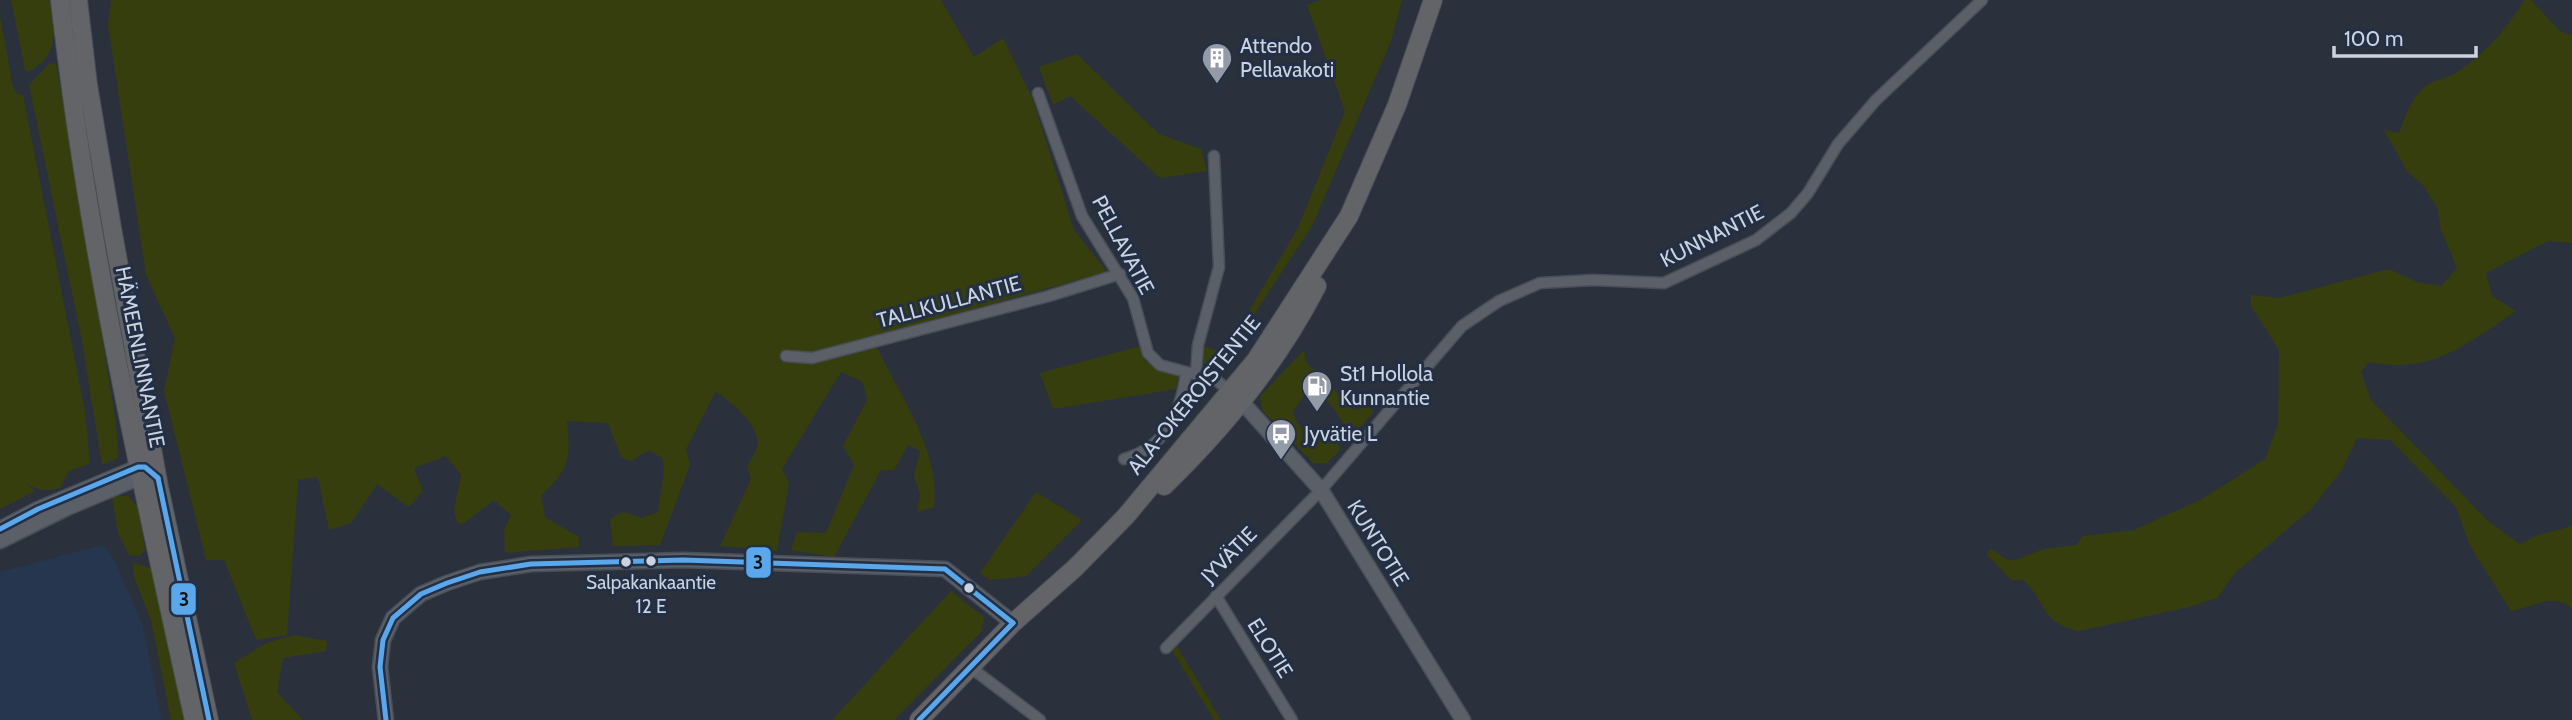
<svg xmlns="http://www.w3.org/2000/svg" width="2572" height="720" font-family="Cabin,sans-serif">
<rect width="100%" height="100%" fill="#2a313d"/>
<!-- built -->
<polygon fill="#26364e" points="98,546 105,547 113,558 142,623 162,720 0,720 0,572"/>
<!-- green -->
<g fill="#363e0d">
<path d="M11 0H50C53 33 62 53 28 72L25 70Z"/>
<path d="M111 0H941L974 57 1003 38 1033 100 1074 230 1107 272 872 337C895 389 941 448 934 507L917 512 920 494 914 475 920 451 908 445 894 470H881L834 557 791 550 797 532 826 533 854 465 843 446 867 400 863 382 841 372 782 469 789 483 777 551 720 546 751 479 747 467C750 461 756 452 757 445 760 423 731 404 716 391L686 449 690 465 660 545 613 546 610 519 623 512 642 518 658 512C659 493 667 475 662 458L649 450 631 461 621 457 608 423 567 421C571 457 569 471 541 495L545 517 579 537V547L505 553 504 530 511 515 494 500 461 525 456 520 454 509 461 475 446 456 414 468 423 491 409 507 377 484 351 523 329 530 318 477 298 480 287 635 256 640 224 560H206L164 391 175 338 146 275 108 25Z"/>
<polygon points="1321,0 1402,0 1391,41 1312,226 1219,368 1203,363 1204,346 1224,353 1298,228 1345,111 1307,5"/>
<path d="M2524 0H2531L2559 30 2572 36V243L2548 241 2486 273 2492 296 2516 311C2467 344 2431 375 2369 362L2361 372 2371 400 2488 521 2520 544 2538 535 2572 526V609C2554 591 2532 608 2511 611L2470 546 2456 507 2390 440 2357 438 2342 470 2311 509 2234 574 2217 598 2189 607 2079 631C2037 621 2048 602 2023 580H2011L1987 555 1990 548 2006 559 2015 560 2044 549 2076 545 2083 536 2134 530 2202 499 2265 459 2278 424 2279 350 2251 306V295L2279 298 2389 269 2417 282 2441 286 2457 268 2441 230 2437 207 2422 184 2407 171 2384 130 2399 133C2405 118 2409 103 2421 90 2432 79 2447 79 2459 71 2486 52 2508 28 2524 0Z"/>
<path d="M0 16 13 87 18 94 23 95 85 412 90 464 69 471 60 488C46 492 37 490 25 483L35 491 0 509Z"/>
<polygon points="1077,54 1159,134 1201,149 1207,171 1160,178 1070,96 1053,105 1039,67"/>
<path d="M56 63 100 317C104 365 118 411 118 458L102 465 82 341 29 85 49 64Z"/>
<polygon points="1141,346 1145,361 1178,376 1176,389 1053,409 1040,373"/>
<path d="M1304 350 1306 362 1354 410 1369 407 1374 411 1357 431 1349 432C1338 416 1328 392 1306 393L1293 411C1297 434 1318 438 1338 443L1340 450 1327 463H1313L1262 410 1260 396Z"/>
<polygon points="1036,492 1082,520 1026,576 990,580 980,573"/>
<polygon points="112,496 128,496 138,507 145,550 139,556 129,555 118,533"/>
<polygon points="134,563 151,568 184,720 171,720 151,620 133,575"/>
<polygon points="951,591 984,617 981,632 894,720 832,720"/>
<polygon points="294,635 327,641 326,651 283,658 277,692 303,720 252,720 234,663 266,643"/>
<polygon points="1177,646 1221,720 1214,720 1172,650"/>
</g>
<g fill="none" stroke-linecap="round" stroke-linejoin="round">
<!-- minor casing -->
<g stroke="#484e58" stroke-width="13">
<g id="minor">
<polyline points="1038,93 1082,216 1133,298 1148,353 1160,365 1216,380 1233,394"/>
<polyline points="786,356 812,358 1049,296 1120,274"/>
<polyline points="1196,373 1198,345 1219,267 1214,156"/>
<path d="M1124 459C1166 447 1180 414 1186 374"/>
<polyline points="1216,596 1292,720"/>
<polyline points="1166,648 1321,490 1462,326 1499,301 1540,283 1593,280 1664,283 1756,240 1791,213 1808,193 1838,144 1876,100 1982,0"/>
<polyline points="970,667 1040,720"/>
</g>
</g>
<!-- tertiary casing -->
<g stroke="#484e58" stroke-width="17">
<g id="tertiary">
<polyline points="1241,401 1321,490 1463,720"/>
<polyline points="0,529 38,509 138,467 146,468"/>
<polyline points="0,541 67,508 148,474"/>
<polyline points="386,720 380,667 383,640 393,618 421,594 447,583 480,572 531,564 683,560 945,569 1013,623"/>
</g>
</g>
<!-- primary casing -->
<g stroke="#484e58" stroke-width="20">
<g id="primary">
<path d="M60 0C87 244 141 481 194 720"/>
<polyline points="78,0 88,85 112,228 159,487 209,720"/>
<path d="M1164 486C1224 428 1279 360 1317 286"/>
<polyline points="919,720 1013,623 1075,568 1126,516 1256,360 1349,216 1397,105 1433,0"/>
</g>
</g>
<!-- minor -->
<use href="#minor" stroke="#5a5f68" stroke-width="10"/>
<!-- tertiary -->
<use href="#tertiary" stroke="#5a5f68" stroke-width="14"/>
<!-- primary -->
<use href="#primary" stroke="#636468" stroke-width="18"/>
<!-- bus-1 casing -->
<g stroke="#222f45" stroke-width="10">
<g id="bus-1">
<polyline points="158,478 209,720"/>
<polyline points="0,529 38,509 138,467 145,467 158,478"/>
<polyline points="386,720 380,667 383,640 393,618 421,594 447,583 480,572 531,564 683,560 945,569 1013,623"/>
<polyline points="919,720 1013,623"/>
</g>
</g>
<!-- bus-1 -->
<use href="#bus-1" stroke="#5aa8eb" stroke-width="5"/>
</g>
<!-- icons -->
<defs>
<g id="building-pin" transform="scale(1.575)"><path d="M0 17L-7.5 6A9.5 9.5 0 1 1 7.5 6Z" fill="#939aa8" stroke="#222f45"/><path d="M-4-6H4V6H1V3H-1V6H-4ZM-2.5-4.3h1.7v1.8h-1.7ZM.8-4.3h1.7v1.8H.8ZM-2.5-1h1.7V.8h-1.7ZM.8-1h1.7V.8H.8Z" fill="#fff"/></g>
<g id="fuel-pin" transform="scale(1.575)"><path d="M0 17L-7.5 6A9.5 9.5 0 1 1 7.5 6Z" fill="#939aa8" stroke="#222f45"/><path d="M-5.5-6h7V0h2V4h1.3V-2.5L3-4.5l.8-.8L6-3V5H2.5V1h-1V6h-7ZM-4.2-4.7v3.2H.2V-4.7Z" fill="#fff"/></g>
<g id="bus-pin" transform="scale(1.575)"><path d="M0 17L-7.5 6A9.5 9.5 0 1 1 7.5 6Z" fill="#939aa8" stroke="#222f45"/><path d="M-5-6H5V4H4V6H2V4H-2V6H-4V4H-5ZM-3.5-4V0h7V-4ZM-3.5 1.2v1.5H-2V1.2ZM2 1.2v1.5H3.5V1.2Z" fill="#fff"/></g>
</defs>
<g fill-rule="evenodd">
<use href="#building-pin" x="1217" y="58"/>
<use href="#fuel-pin" x="1317" y="386"/>
<use href="#bus-pin" x="1281" y="434"/>
</g>
<!-- markers -->
<g fill="#cbd3e1" stroke="#222f45" stroke-width="2.5">
<circle cx="651" cy="561" r="6"/>
<circle cx="626" cy="562" r="6"/>
<circle cx="969" cy="588" r="6"/>
</g>
<g text-anchor="middle" stroke-width="6" stroke-linejoin="round" paint-order="stroke">
<!-- bus labels -->
<g font-size="19" fill="#cbd3e1" stroke="#222f45">
<text x="651" y="589">Salpakankaantie<tspan x="651" dy="24">12 E</tspan></text>
</g>
<!-- poi labels -->
<g font-size="21" fill="#cbd3e1" stroke="#222f45" text-anchor="start">
<text x="1240" y="53">Attendo<tspan x="1240" dy="24">Pellavakoti</tspan></text>
<text x="1340" y="381">St1 Hollola<tspan x="1340" dy="24">Kunnantie</tspan></text>
<text x="1304" y="441">Jyvätie L</text>
</g>
<!-- street labels -->
<g font-size="21" fill="#cbd3e1" stroke="#222f45">
<text transform="translate(1712 236) rotate(-27)" y="7">KUNNANTIE</text>
<text transform="translate(1123 245) rotate(62)" y="7">PELLAVATIE</text>
<text transform="translate(949 302) rotate(-15)" y="7">TALLKULLANTIE</text>
<text transform="translate(140 357) rotate(79)" y="7">HÄMEENLINNANTIE</text>
<text transform="translate(1194 395) rotate(-51)" y="7">ALA-OKEROISTENTIE</text>
<text transform="translate(1378 543) rotate(58)" y="7">KUNTOTIE</text>
<text transform="translate(1229 555) rotate(-46)" y="7">JYVÄTIE</text>
<text transform="translate(1270 648) rotate(58)" y="7">ELOTIE</text>
</g>
</g>
<g stroke="#222f45" stroke-width="2.5">
<rect x="745" y="546" width="27" height="33" rx="7" fill="#5aa8eb"/>
<rect x="170" y="582" width="27" height="34" rx="7" fill="#5aa8eb"/>
</g>
<g font-size="19" text-anchor="middle" font-weight="bold" fill="#111">
<text x="758" y="569">3</text>
<text x="184" y="606">3</text>
</g>
<!-- scale -->
<path d="M2334 46v10h142v-10" fill="none" stroke="#cbd3e1" stroke-width="3.5"/>
<text x="2344" y="46" font-size="21" fill="#cbd3e1" stroke="#222f45" stroke-width="5" paint-order="stroke">100 m</text>
</svg>
